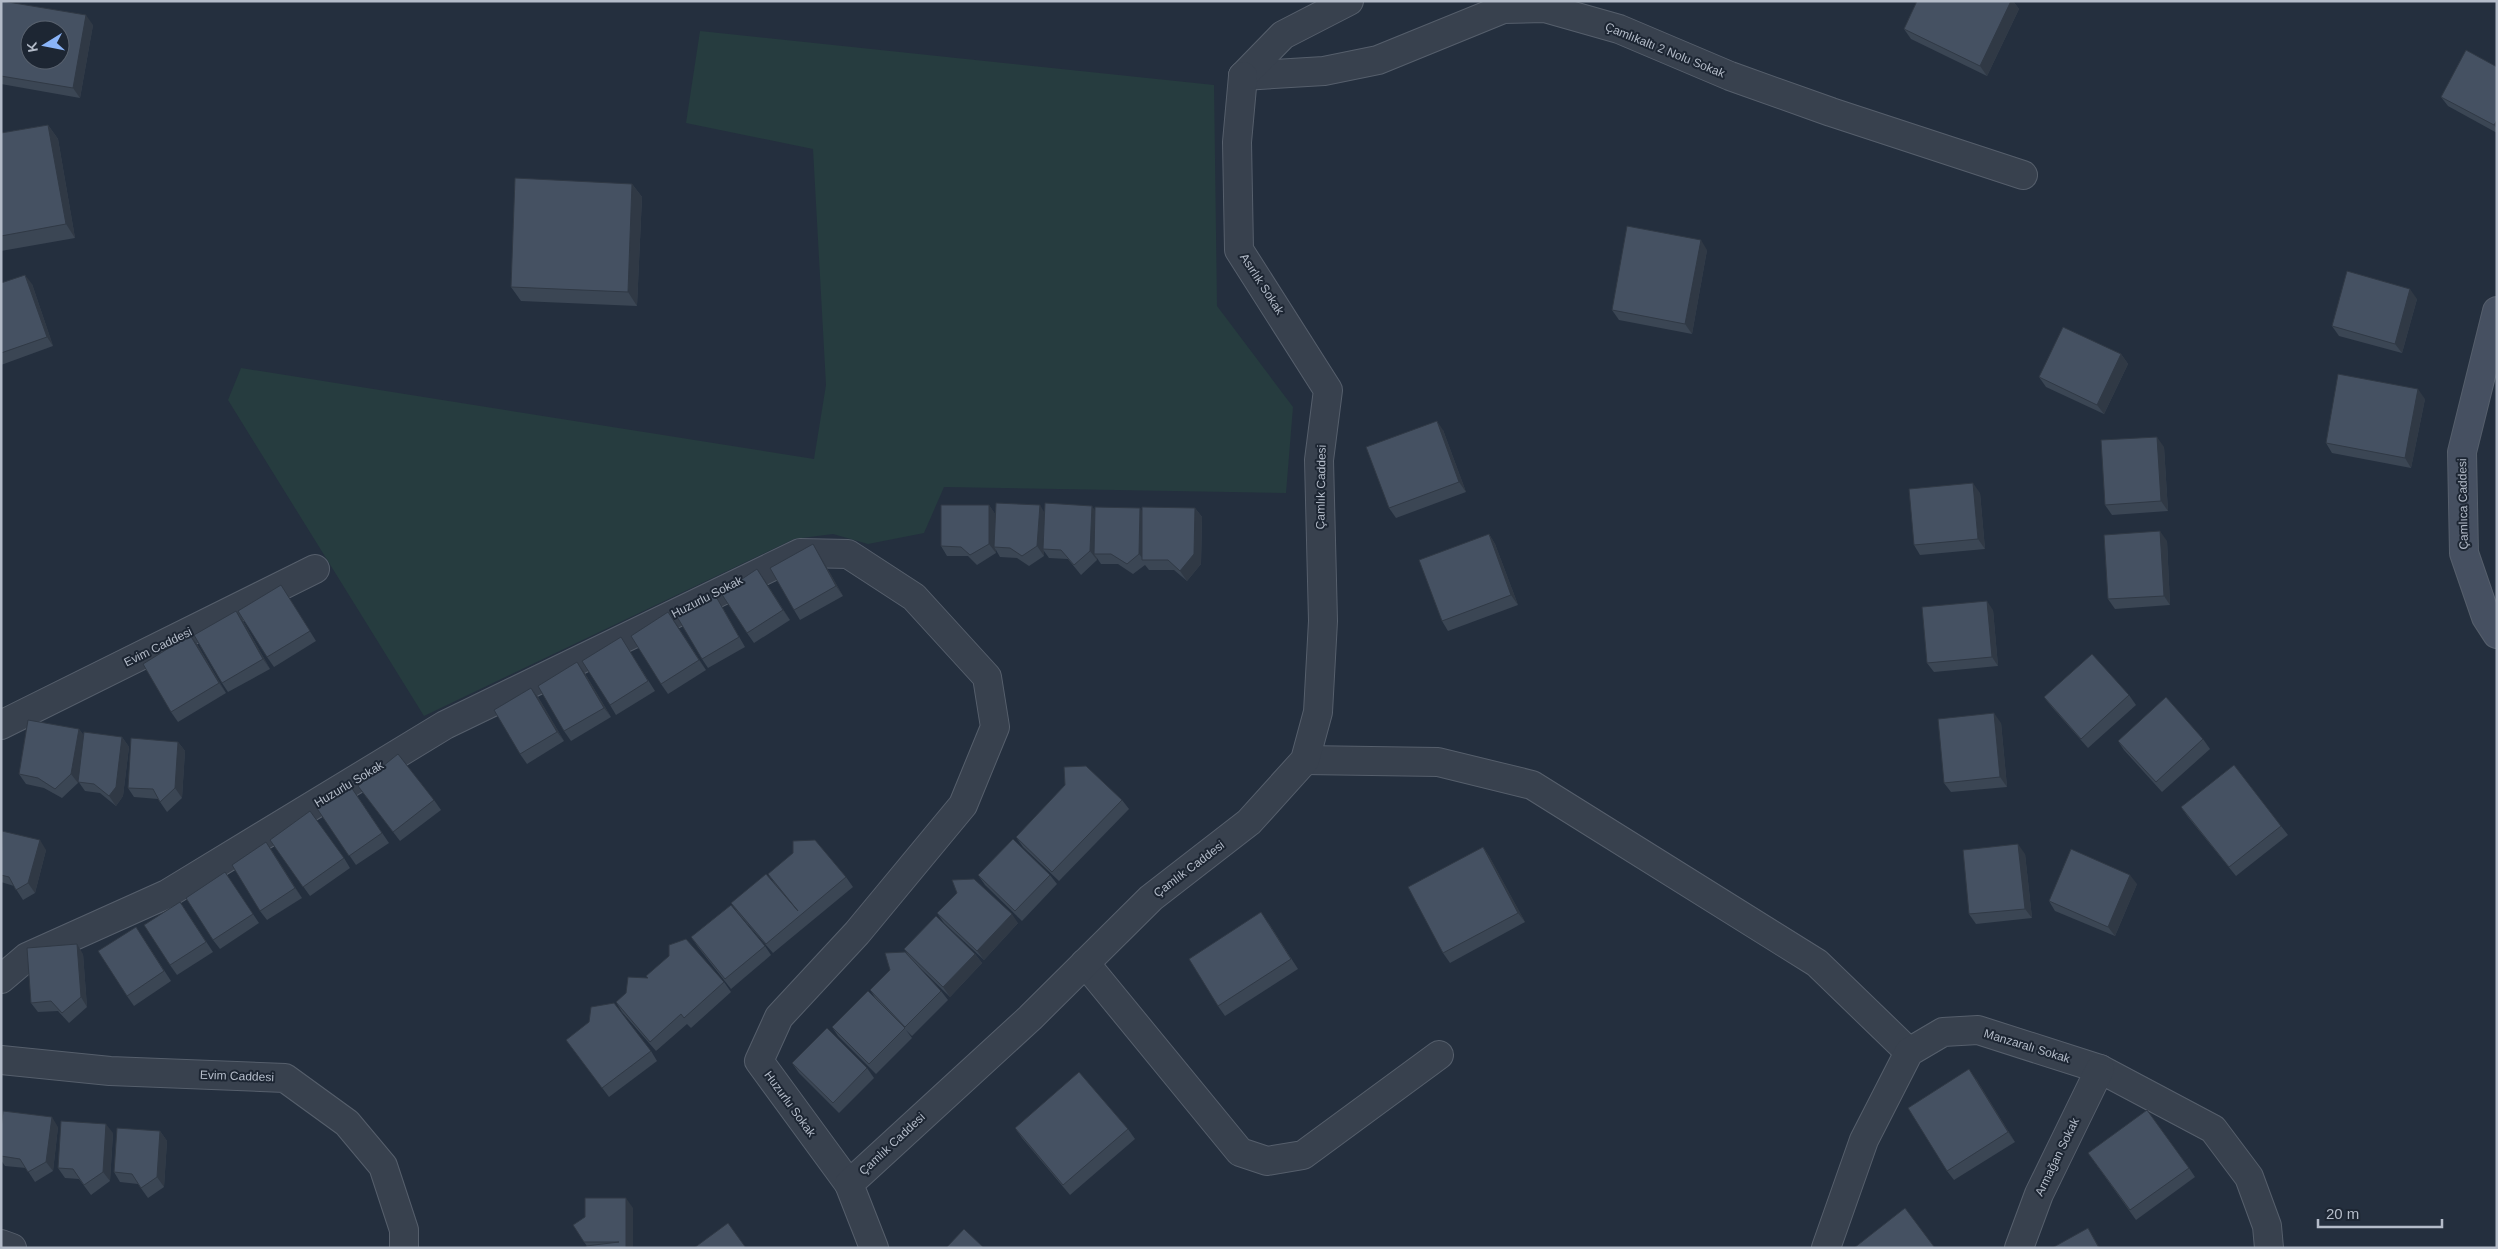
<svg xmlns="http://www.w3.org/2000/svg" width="2498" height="1249" font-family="Arial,sans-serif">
<rect width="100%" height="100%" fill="#242f3e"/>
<!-- green -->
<polygon fill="#263c3f" points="700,31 1214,85 1217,306 1293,407 1286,493 944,487 924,533 868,544 833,534 794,539 424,716 228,400 241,368 814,459 826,385 813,149 686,123"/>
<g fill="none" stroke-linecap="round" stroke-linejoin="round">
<!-- street casing -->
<g stroke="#565f6c" stroke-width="30">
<g id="street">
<polyline points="1243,76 1324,71 1378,60 1503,9 1545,8 1619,29 1730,76 1831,112 2023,175"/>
<polyline points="1243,76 1283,35 1349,1"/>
<polyline points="1,725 315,569"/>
<polyline points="1305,760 1438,762 1532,785 1817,963 1909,1052"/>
<polyline points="1085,963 1240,1152 1267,1161 1303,1155 1439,1055"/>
<polyline points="1,979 27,957 167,894 445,725 800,553 848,554 914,597 987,677 995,727 963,805 857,933 779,1017 759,1061 849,1184"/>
<polyline points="1,1060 110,1071 285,1078 347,1123 383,1166 404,1230 404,1248"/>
<polyline points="1,1244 12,1248"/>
<polyline points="874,1248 849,1184 1030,1018 1151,898 1249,822 1305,760 1318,712 1323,621 1319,460 1328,390 1239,250 1237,142 1243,76"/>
<polyline points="1826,1248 1864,1140 1909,1052 1943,1032 1978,1030 2100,1069 2213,1129 2249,1177 2267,1226 2269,1248"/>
<polyline points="2019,1248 2039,1194 2100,1069"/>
</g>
</g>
<!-- secondary casing -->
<g stroke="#565f6c" stroke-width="30">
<polyline id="secondary" points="2497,311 2462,452 2464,553 2486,617 2497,634"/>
</g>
<!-- street -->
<use href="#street" stroke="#38414e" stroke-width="28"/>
<!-- secondary -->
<use href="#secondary" stroke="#465061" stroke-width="28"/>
</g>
<!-- wall -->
<g fill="#3b4654">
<polygon points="1917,1 2013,1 2019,9 1987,76 1911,39 1904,29"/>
<polygon points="1,6 93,25 80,98 1,84"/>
<polygon points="2497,67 2497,133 2448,106 2441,97"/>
<polygon points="48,125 58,139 75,238 1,251 1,133"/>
<polygon points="632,184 642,197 637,306 521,301 511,287"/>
<polygon points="1707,250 1692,334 1619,320 1612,310"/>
<polygon points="1,283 32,284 53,346 1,365"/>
<polygon points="2417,299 2402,353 2339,336 2332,326"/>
<polygon points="2121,354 2128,364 2104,414 2046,387 2039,377"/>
<polygon points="2425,399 2411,468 2332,453 2326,443"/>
<polygon points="1443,430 1466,492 1396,518 1389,508"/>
<polygon points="2164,447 2168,511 2112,515 2105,505"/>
<polygon points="1980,493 1985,549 1920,555 1914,545"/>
<polygon points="989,505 995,514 1095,510 1140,508 1142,512 1195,508 1202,517 1201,564 1187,581 1174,570 1149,570 1145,565 1133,574 1118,564 1101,564 1097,558 1097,560 1081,575 1068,559 1049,558 1044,551 1044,556 1029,566 1017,558 1000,557 996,550 996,553 977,565 968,556 947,556 941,546"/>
<polygon points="1489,534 1495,544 1518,605 1448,631 1442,621"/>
<polygon points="2167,541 2170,605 2115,609 2108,599"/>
<polygon points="819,554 843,596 800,620 794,610"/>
<polygon points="757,569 790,620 754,643 747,633"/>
<polygon points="281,585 316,641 274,667 267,657"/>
<polygon points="714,593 720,603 745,647 708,668 702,659"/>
<polygon points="1993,610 1998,666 1934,672 1927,663"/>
<polygon points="236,611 243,621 270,669 228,692 222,683"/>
<polygon points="668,612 706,670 668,694 661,684"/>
<polygon points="190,635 197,644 226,693 178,722 171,712"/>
<polygon points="627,647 655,691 616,715 610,705"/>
<polygon points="584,672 611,717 571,741 564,731"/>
<polygon points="531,688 538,697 564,741 527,764 520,754"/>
<polygon points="2129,695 2136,705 2088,748 2051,706 2044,697"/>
<polygon points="2001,723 2007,787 1951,792 1944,783"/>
<polygon points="79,729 84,736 122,737 129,747 123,796 116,806 100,793 85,791 78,781 78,783 62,798 44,788 26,784 19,774"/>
<polygon points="2203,739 2210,749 2162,792 2124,750 2118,741"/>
<polygon points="178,742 185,751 182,798 167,812 158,799 134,797 128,788"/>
<polygon points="349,784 389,843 356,865 316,807"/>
<polygon points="358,786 434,800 441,810 400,841"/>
<polygon points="1122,800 1129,809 1059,881 1023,847 1016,837"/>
<polygon points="2181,807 2281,826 2288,835 2236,876 2188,817"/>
<polygon points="1,832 46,850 35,893 23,900 14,886 1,882"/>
<polygon points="270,840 344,858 350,868 310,896"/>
<polygon points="266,842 302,898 267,920 260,911"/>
<polygon points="1483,847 1489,856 1525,922 1450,963 1443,953"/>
<polygon points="2025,854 2032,918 1976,924 1969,914"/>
<polygon points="225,872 259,923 220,949 213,940"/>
<polygon points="768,874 846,877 853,887 773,953 738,913 731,903 775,884"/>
<polygon points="978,875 1050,875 1057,884 1022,921 985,885"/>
<polygon points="2137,884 2115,936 2055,911 2049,901"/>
<polygon points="180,902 213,952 177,975 170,965"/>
<polygon points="937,913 1018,923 984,960 944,923"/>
<polygon points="1268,922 1298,969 1225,1016 1218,1006"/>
<polygon points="136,927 171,981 134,1006 127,996"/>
<polygon points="691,937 765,946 771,955 731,989 698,947"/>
<polygon points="904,949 975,954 982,963 950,997 912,960 941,991 948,1000 912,1036 906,1030 912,1038 876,1074 838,1036 832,1027 876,999 870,990 911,959"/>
<polygon points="83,954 87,1007 69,1023 58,1011 38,1012 31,1003"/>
<polygon points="724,982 731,992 691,1028 687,1024 656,1051 622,1012 616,1002"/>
<polygon points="566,1040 651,1051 657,1061 609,1097"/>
<polygon points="792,1063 867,1068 874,1078 839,1113 799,1073"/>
<polygon points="1976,1079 2015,1142 1954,1180 1947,1171"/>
<polygon points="58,1127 53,1171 35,1182 26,1168 5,1166 1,1160 1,1129"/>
<polygon points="1015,1128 1128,1129 1135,1139 1070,1195 1022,1138"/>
<polygon points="160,1131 167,1141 164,1187 148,1198 138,1184 120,1182 114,1172"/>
<polygon points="113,1133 110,1181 91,1195 79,1179 65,1178 58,1168"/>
<polygon points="2088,1153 2189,1168 2195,1177 2136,1220"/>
<polygon points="633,1208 633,1248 587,1246 584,1242"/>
</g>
<!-- shaded-wall -->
<g fill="#303945">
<polygon points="2011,1 2013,1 2019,9 1987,76 1980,66"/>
<polygon points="86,15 93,25 80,98 73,88"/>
<polygon points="2497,120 2497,129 2494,125"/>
<polygon points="48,125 58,139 75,238 66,224"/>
<polygon points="632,184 642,197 637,306 628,292"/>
<polygon points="1701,240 1707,250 1692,334 1685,324"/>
<polygon points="25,275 32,284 53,346 47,337"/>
<polygon points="2410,289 2417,299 2402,353 2395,344"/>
<polygon points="2121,354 2128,364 2104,414 2097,405"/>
<polygon points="2418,389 2425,399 2411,468 2405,458"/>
<polygon points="1437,421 1443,430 1466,492 1459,482"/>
<polygon points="2157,437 2164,447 2168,511 2161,501"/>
<polygon points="1973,483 1980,493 1985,549 1978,539"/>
<polygon points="989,505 996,515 994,547 996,550 996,553 989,544"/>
<polygon points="1040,505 1046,515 1043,549 1044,551 1044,556 1037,546"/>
<polygon points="1092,506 1099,516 1094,554 1097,558 1097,560 1090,551"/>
<polygon points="1140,508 1146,517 1144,560 1139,554"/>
<polygon points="1195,508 1202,517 1201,564 1187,581 1180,571"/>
<polygon points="2160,531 2167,541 2170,605 2164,596"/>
<polygon points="1489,534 1495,544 1518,605 1511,595"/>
<polygon points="813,544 819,554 843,596 836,586"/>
<polygon points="757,569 764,579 790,620 783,610"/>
<polygon points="1987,601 1993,610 1998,666 1992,657"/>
<polygon points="236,611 243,621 270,669 263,659"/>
<polygon points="668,612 675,622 706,670 699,660"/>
<polygon points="190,635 197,644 226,693 219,683"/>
<polygon points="577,662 584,672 611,717 604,708"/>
<polygon points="531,688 538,697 564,741 557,732"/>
<polygon points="1994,713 2001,723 2007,787 2000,777"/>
<polygon points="79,729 86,738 78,783 71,774"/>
<polygon points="122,737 129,747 123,796 116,806 109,796"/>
<polygon points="178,742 185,751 182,798 175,788"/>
<polygon points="40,840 46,850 35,893 28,883"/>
<polygon points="266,842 273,852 302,898 295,888"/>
<polygon points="2018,844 2025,854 2032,918 2025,909"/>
<polygon points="1483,847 1489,856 1525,922 1518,913"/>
<polygon points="2130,875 2137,884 2115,936 2108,927"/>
<polygon points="1012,914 1018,923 984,960 977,951"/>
<polygon points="77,944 83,954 87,1007 81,997"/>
<polygon points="975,954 982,963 950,997 943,987"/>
<polygon points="1969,1069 1976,1079 2015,1142 2008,1132"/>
<polygon points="52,1117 58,1127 53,1171 46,1162"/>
<polygon points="106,1124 113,1133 110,1181 103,1172"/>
<polygon points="160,1131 167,1141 164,1187 157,1177"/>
<polygon points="626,1198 633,1208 633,1248 626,1248"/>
<polygon points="2088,1228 2100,1248 2099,1248"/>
</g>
<!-- building -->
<g fill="#455162" stroke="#303945" fill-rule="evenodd">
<path d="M2 1 86 15 73 88 1 76V6ZM30 30H60V60H30Z"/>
<polygon points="1917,1 2011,1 1980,66 1904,29"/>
<polygon points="2466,50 2497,67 2497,120 2494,125 2441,97"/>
<polygon points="48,125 66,224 1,236 1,133"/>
<polygon points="515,178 632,184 628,292 511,287"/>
<polygon points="1627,226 1701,240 1685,324 1612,310"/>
<polygon points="2347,271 2410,289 2395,344 2332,326"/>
<polygon points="25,275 47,337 1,353 1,283"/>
<polygon points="2063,327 2121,354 2097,405 2039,377"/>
<polygon points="2338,374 2418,389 2405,458 2326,443"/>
<polygon points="1437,421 1459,482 1389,508 1366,447"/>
<polygon points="2157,437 2161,501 2105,505 2101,440"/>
<polygon points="1973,483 1978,539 1914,545 1909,489"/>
<polygon points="996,503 1040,505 1037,546 1022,556 1010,548 994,547"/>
<polygon points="1045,503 1092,506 1090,551 1074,565 1061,550 1043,549"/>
<polygon points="941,505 989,505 989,544 970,555 961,547 941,546"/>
<polygon points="1095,507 1140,508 1139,554 1127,564 1111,554 1094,554"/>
<polygon points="1142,507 1195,508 1194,554 1180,571 1168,560 1142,560"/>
<polygon points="2160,531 2164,596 2108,599 2104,535"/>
<polygon points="1489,534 1511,595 1442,621 1419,560"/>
<polygon points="813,544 836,586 794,610 770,568"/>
<polygon points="757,569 783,610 747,633 721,593"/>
<polygon points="281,585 310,631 267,657 238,611"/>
<polygon points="714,593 739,637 702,659 676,615"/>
<polygon points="1987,601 1992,657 1927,663 1922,607"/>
<polygon points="236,611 263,659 222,683 194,635"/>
<polygon points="668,612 699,660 661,684 631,636"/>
<polygon points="190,635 219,683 171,712 143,664"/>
<polygon points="621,637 648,681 610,705 582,661"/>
<polygon points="2092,654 2129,695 2081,739 2044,697"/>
<polygon points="577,662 604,708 564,731 538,686"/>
<polygon points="531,688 557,732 520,754 494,710"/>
<polygon points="2166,697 2203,739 2156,782 2118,741"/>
<polygon points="1994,713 2000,777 1944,783 1938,719"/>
<polygon points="28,720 79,729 71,774 55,789 38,778 19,774"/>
<polygon points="84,732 122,737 116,787 109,796 94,784 78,782"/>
<polygon points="131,738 178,742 175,788 160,802 153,789 128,788"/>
<polygon points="398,754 434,800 393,832 358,786"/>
<polygon points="2234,765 2281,826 2229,867 2181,807"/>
<polygon points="1086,766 1122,800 1052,872 1016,837 1065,785 1064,767"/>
<polygon points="349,784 382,833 349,856 316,807"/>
<polygon points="310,811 344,858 303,887 270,840"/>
<polygon points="2,831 40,840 28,883 16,890 9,877 1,875"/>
<polygon points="1013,839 1050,875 1015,911 978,875"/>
<polygon points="815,840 846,877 766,944 731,903 766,874 798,911 768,874 793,853 793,841"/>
<polygon points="266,842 295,888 260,911 232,865"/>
<polygon points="2018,844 2025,909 1969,914 1963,850"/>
<polygon points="1483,847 1518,913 1443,953 1408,887"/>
<polygon points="2071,849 2130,875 2108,927 2049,901"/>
<polygon points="225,872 253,914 213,940 186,898"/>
<polygon points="974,879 1012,914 977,951 937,913 957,893 952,880"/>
<polygon points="180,902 206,942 170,965 144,925"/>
<polygon points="731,905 765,946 725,979 691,937"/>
<polygon points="1261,912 1291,959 1218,1006 1189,959"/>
<polygon points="936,916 975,954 943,987 904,949"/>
<polygon points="136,927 164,971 127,996 98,951"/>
<polygon points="686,939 724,982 684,1018 681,1014 650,1042 616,1002 626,993 628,977 648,978 646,976 669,956 669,945"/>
<polygon points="77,944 81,997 62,1013 51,1001 31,1003 27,948"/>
<polygon points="905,952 941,991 905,1027 870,990 890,970 885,953"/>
<polygon points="868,991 905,1028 869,1064 832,1027"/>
<polygon points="614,1003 651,1051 602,1088 566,1040 589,1022 591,1007"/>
<polygon points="827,1028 867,1068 833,1103 792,1063"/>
<polygon points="1969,1069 2008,1132 1947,1171 1908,1108"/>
<polygon points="1079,1072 1128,1129 1063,1185 1015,1128"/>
<polygon points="2147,1110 2189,1168 2130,1210 2088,1153"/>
<polygon points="3,1111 52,1117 46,1162 28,1172 20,1159 1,1156 1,1129"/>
<polygon points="61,1121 106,1124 103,1172 84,1185 73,1169 58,1168"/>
<polygon points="117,1128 160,1131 157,1177 141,1188 132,1174 114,1172"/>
<polygon points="585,1198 626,1198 626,1248 586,1248 586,1246 619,1242 584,1242 573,1225 585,1217"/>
<polygon points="1905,1208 1935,1248 1854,1248"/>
<polygon points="728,1223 746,1248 694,1248"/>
<polygon points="2088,1228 2099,1248 2052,1248"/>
<polygon points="964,1229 984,1248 946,1248"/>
</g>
<g text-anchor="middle" stroke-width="4" stroke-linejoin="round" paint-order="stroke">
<!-- street labels -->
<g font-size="12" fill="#b4bcc9" stroke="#1d2633">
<text transform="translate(1665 50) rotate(22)" y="4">Çamlıkaltı 2 Nolu Sokak</text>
<text transform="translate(1262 284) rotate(57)" y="4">Asırlık Sokak</text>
<text transform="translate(1321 487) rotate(-89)" y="4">Çamlık Caddesi</text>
<text transform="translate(2463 504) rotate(-91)" y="4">Çamlıca Caddesi</text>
<text transform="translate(707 597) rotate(-27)" y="4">Huzurlu Sokak</text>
<text transform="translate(158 647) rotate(-26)" y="4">Evim Caddesi</text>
<text transform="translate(349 784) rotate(-31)" y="4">Huzurlu Sokak</text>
<text transform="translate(1189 869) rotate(-37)" y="4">Çamlık Caddesi</text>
<text transform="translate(2027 1046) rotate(17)" y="4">Manzaralı Sokak</text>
<text transform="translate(237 1076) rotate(2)" y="4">Evim Caddesi</text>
<text transform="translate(790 1104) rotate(54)" y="4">Huzurlu Sokak</text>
<text transform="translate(892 1144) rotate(-43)" y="4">Çamlık Caddesi</text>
<text transform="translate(2057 1157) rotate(-64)" y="4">Armağan Sokak</text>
</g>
</g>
<!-- border -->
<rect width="2498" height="1249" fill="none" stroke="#b4bcc9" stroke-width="5"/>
<!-- north arrow -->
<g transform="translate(45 45) rotate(260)"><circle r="24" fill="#1d2633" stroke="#59626f"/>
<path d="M0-4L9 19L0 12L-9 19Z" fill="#8ab4f8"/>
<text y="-8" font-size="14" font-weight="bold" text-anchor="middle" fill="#b4bcc9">K</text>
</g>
<!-- scale -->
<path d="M2318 1219v8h124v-8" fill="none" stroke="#b4bcc9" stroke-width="2.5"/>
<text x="2326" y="1219" font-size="15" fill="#b4bcc9" stroke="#1d2633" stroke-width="4" paint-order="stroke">20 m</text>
</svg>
